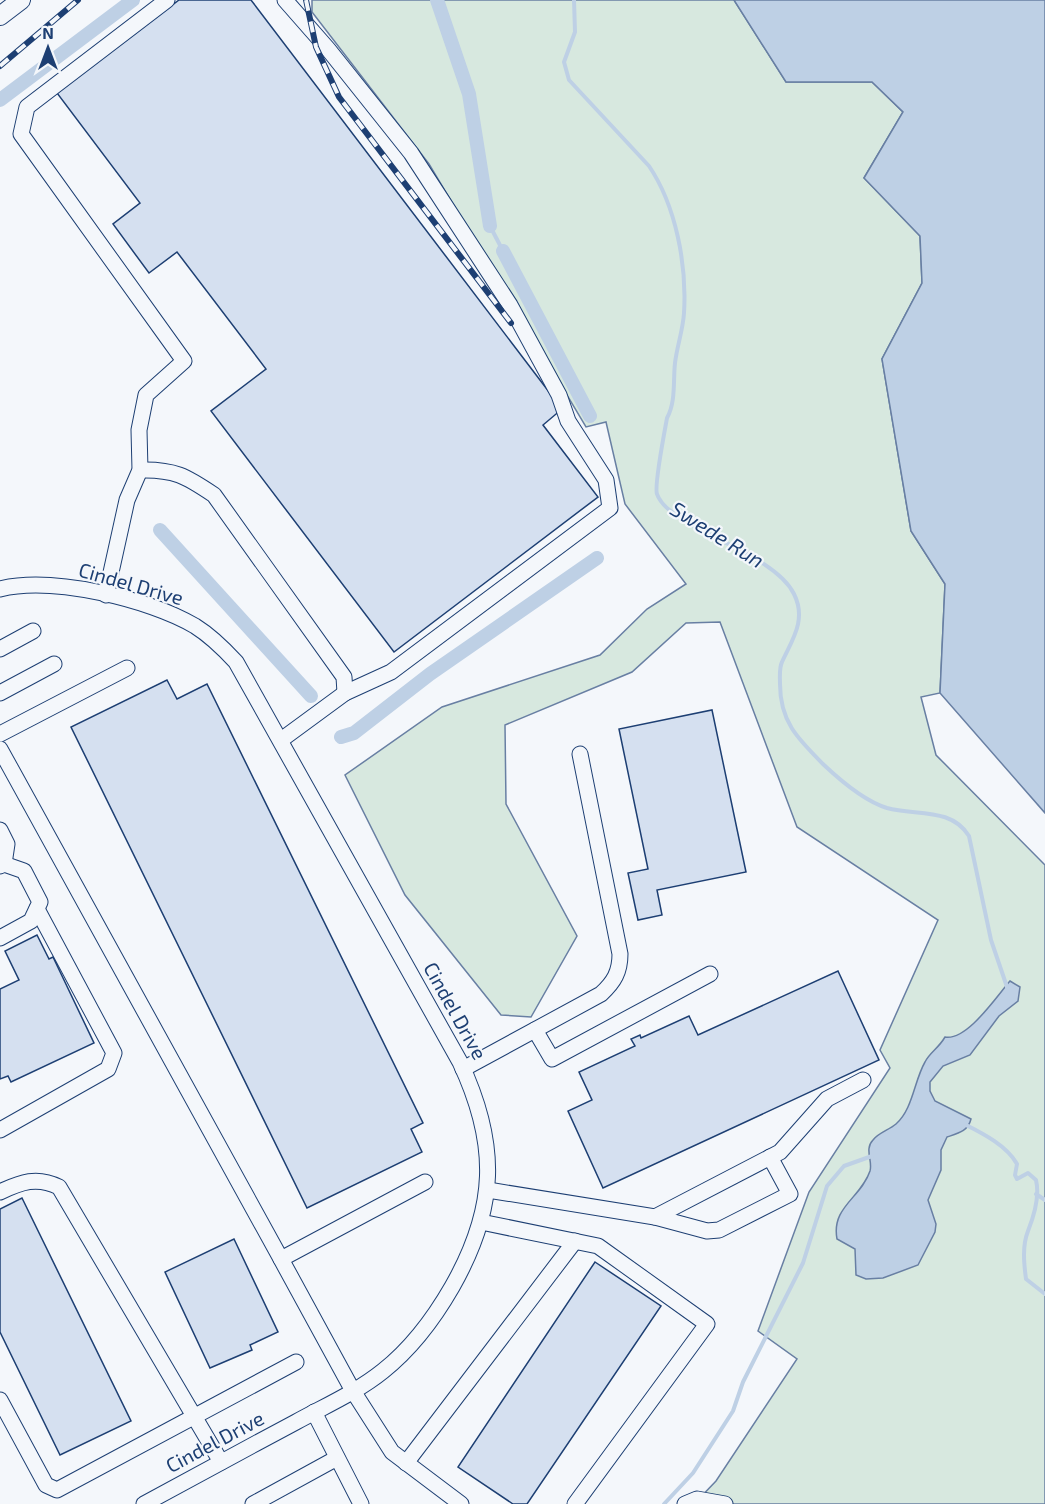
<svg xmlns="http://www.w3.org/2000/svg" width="1045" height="1504" font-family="'Exo 2',sans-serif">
<rect width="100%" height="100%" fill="#f4f7fb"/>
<!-- green -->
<polygon fill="#d7e8df" stroke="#687fa3" stroke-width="1.5" points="312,0 734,0 786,82 872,82 903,112 864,178 920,236 922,283 882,359 911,531 945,584 940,693 921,697 936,755 1045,865 1045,1504 694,1504 716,1481 797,1359 758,1331 809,1192 890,1068 880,1050 938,920 797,827 720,622 686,623 632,672 505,725 506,804 577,936 531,1017 501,1015 405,895 345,775 442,707 600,655 647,609 686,584 625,504 606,422 586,427 429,164 312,12"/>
<!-- water -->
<g fill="#bed0e5" stroke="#687fa3" stroke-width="1.5">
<polygon points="734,0 1045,0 1045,813 940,693 945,584 911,531 882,359 922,283 920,236 864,178 903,112 872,82 786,82"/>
<path d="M1010 981 1020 987 1018 1001 999 1016 970 1055 943 1066 930 1082V1091L935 1101 971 1119C968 1131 959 1133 947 1137L941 1150V1170L928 1200 936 1224 935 1232 918 1265 883 1278 866 1279 856 1275 855 1249 837 1239C831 1207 861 1198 870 1171 873 1161 864 1149 873 1140 878 1133 889 1130 896 1124 913 1109 914 1081 925 1062 930 1052 938 1049 945 1037 967 1041 996 997 1010 981Z"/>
</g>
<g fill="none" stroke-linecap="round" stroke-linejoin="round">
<!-- stream -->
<g stroke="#bed0e5" stroke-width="4">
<path d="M574 0 575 32 564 62 569 80 649 166C676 206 687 265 684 313 683 330 677 346 675 363 673 381 676 402 667 418 665 429 654 486 657 494 668 528 773 551 794 594 807 620 792 640 782 662 779 668 780 677 780 684 780 722 798 739 824 765 841 781 864 801 887 808 916 816 951 807 969 836L991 940 1007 987"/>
<polyline points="490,226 503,251"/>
<path d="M966 1125C984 1134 1007 1146 1017 1164L1015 1175 1017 1179 1028 1173 1036 1180C1040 1197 1034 1216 1028 1231 1022 1246 1024 1264 1026 1279L1045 1294"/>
<polyline points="1036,1194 1045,1200"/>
<polyline points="664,1504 693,1473 733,1411 743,1382 803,1263 827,1186 844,1166 872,1156"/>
</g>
<!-- canal -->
<g stroke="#bed0e5" stroke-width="14">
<polyline points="437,0 469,94 490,226"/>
<polyline points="0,100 133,0"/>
<polyline points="503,251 590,416"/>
<polyline points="160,530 311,696"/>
<polyline points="341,737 354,733 430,674 597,558"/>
</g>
</g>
<!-- building -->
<g fill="#d5e0f0" stroke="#1d3f73" stroke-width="1.5">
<polygon points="179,0 251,0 562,409 543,425 598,497 394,652 211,411 266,369 177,252 149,273 113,224 140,203 57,93"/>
<polygon points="167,680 177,699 207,684 423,1123 411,1129 422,1152 307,1208 71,727"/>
<polygon points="712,710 746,872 657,890 662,915 638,920 628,873 648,869 619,729"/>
<polygon points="37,935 49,959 53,957 94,1043 11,1082 8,1076 0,1079 0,989 19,980 5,951"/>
<polygon points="838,971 879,1060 603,1188 568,1111 592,1100 579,1072 635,1046 631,1039 640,1035 641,1038 689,1016 698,1035"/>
<polygon points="22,1198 131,1421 60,1455 0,1332 0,1209"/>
<polygon points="234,1239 278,1332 250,1345 252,1350 210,1368 165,1272"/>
<polygon points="595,1262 661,1306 527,1504 513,1504 458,1467"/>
</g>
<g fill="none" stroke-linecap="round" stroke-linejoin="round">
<!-- minor casing -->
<g stroke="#1d3f73" stroke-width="17">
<g id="minor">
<path d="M140 470C174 469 186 476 214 495L344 677 345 693"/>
<path d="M0 589C52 576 149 599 195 626 211 636 224 649 236 662L460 1062C499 1145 497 1208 452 1287 433 1320 412 1348 383 1371 357 1392 325 1406 296 1422 245 1449 194 1477 144 1504"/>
<polyline points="106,595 127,500 140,470 139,430 146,395 184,361 21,134 27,107 167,0"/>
<polyline points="0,649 33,631"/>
<polyline points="0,693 54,664"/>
<polyline points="0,734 127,668"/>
<polyline points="281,740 345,693 391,672 610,508 606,480 568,421 559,395 510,305 411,153 328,49 285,0"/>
<polyline points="0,749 281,1259 425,1182"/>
<polyline points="0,830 7,844 4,864"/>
<polyline points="0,866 4,864 24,871 40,902 31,921 0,938"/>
<polyline points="535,1030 552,1059 710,974"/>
<path d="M463 1069 601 994C614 982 620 972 620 954L580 754"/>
<polyline points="0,1130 108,1069 114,1053 37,909"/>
<polyline points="488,1190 655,1217 780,1152 827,1099 863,1080"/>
<path d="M0 1192C21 1182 37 1176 59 1187L221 1462"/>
<polyline points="655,1217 707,1231 719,1230 790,1194 770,1157"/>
<polyline points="481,1222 598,1246 707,1324 575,1504"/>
<polyline points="281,1259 353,1391 392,1452 461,1504"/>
<polyline points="0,1400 46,1485 57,1490 296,1362"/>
<polyline points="314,1412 361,1504"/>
<polyline points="406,1463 575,1241"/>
<polyline points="253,1504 337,1458"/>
<polyline points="685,1504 697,1499 725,1504"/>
</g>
</g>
<!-- major casing -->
<g stroke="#1d3f73" stroke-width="20">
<polyline id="major" points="0,16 21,0"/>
</g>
<!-- minor -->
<use href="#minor" stroke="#f4f7fb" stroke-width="15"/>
<!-- major -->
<use href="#major" stroke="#f4f7fb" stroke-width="18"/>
<!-- rail casing -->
<g stroke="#1d3f73" stroke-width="6">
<g id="rail">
<polyline points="306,0 316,47 339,97 511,323"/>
<polyline points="0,66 78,0"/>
</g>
</g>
<!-- rail -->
<use href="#rail" stroke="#f4f7fb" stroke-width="4" stroke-dasharray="11" stroke-linecap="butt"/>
</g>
<g text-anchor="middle" stroke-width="4.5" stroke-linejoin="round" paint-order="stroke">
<!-- street labels -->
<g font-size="20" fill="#1d3f73" stroke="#f4f7fb">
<text transform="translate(131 584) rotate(16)" y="7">Cindel Drive</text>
<text transform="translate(455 1011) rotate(61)" y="7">Cindel Drive</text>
<text transform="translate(215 1442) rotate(-28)" y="7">Cindel Drive</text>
</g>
<!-- water labels -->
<g font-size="21" font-style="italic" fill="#1d3f73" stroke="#f4f7fb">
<text transform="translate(717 535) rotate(32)" y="7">Swede Run</text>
</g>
</g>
<!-- north arrow -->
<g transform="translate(48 48)" stroke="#f4f7fb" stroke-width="4.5" paint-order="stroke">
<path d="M0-4.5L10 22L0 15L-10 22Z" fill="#1d3f73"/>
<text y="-9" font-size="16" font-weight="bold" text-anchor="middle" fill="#1d3f73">N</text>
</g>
</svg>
